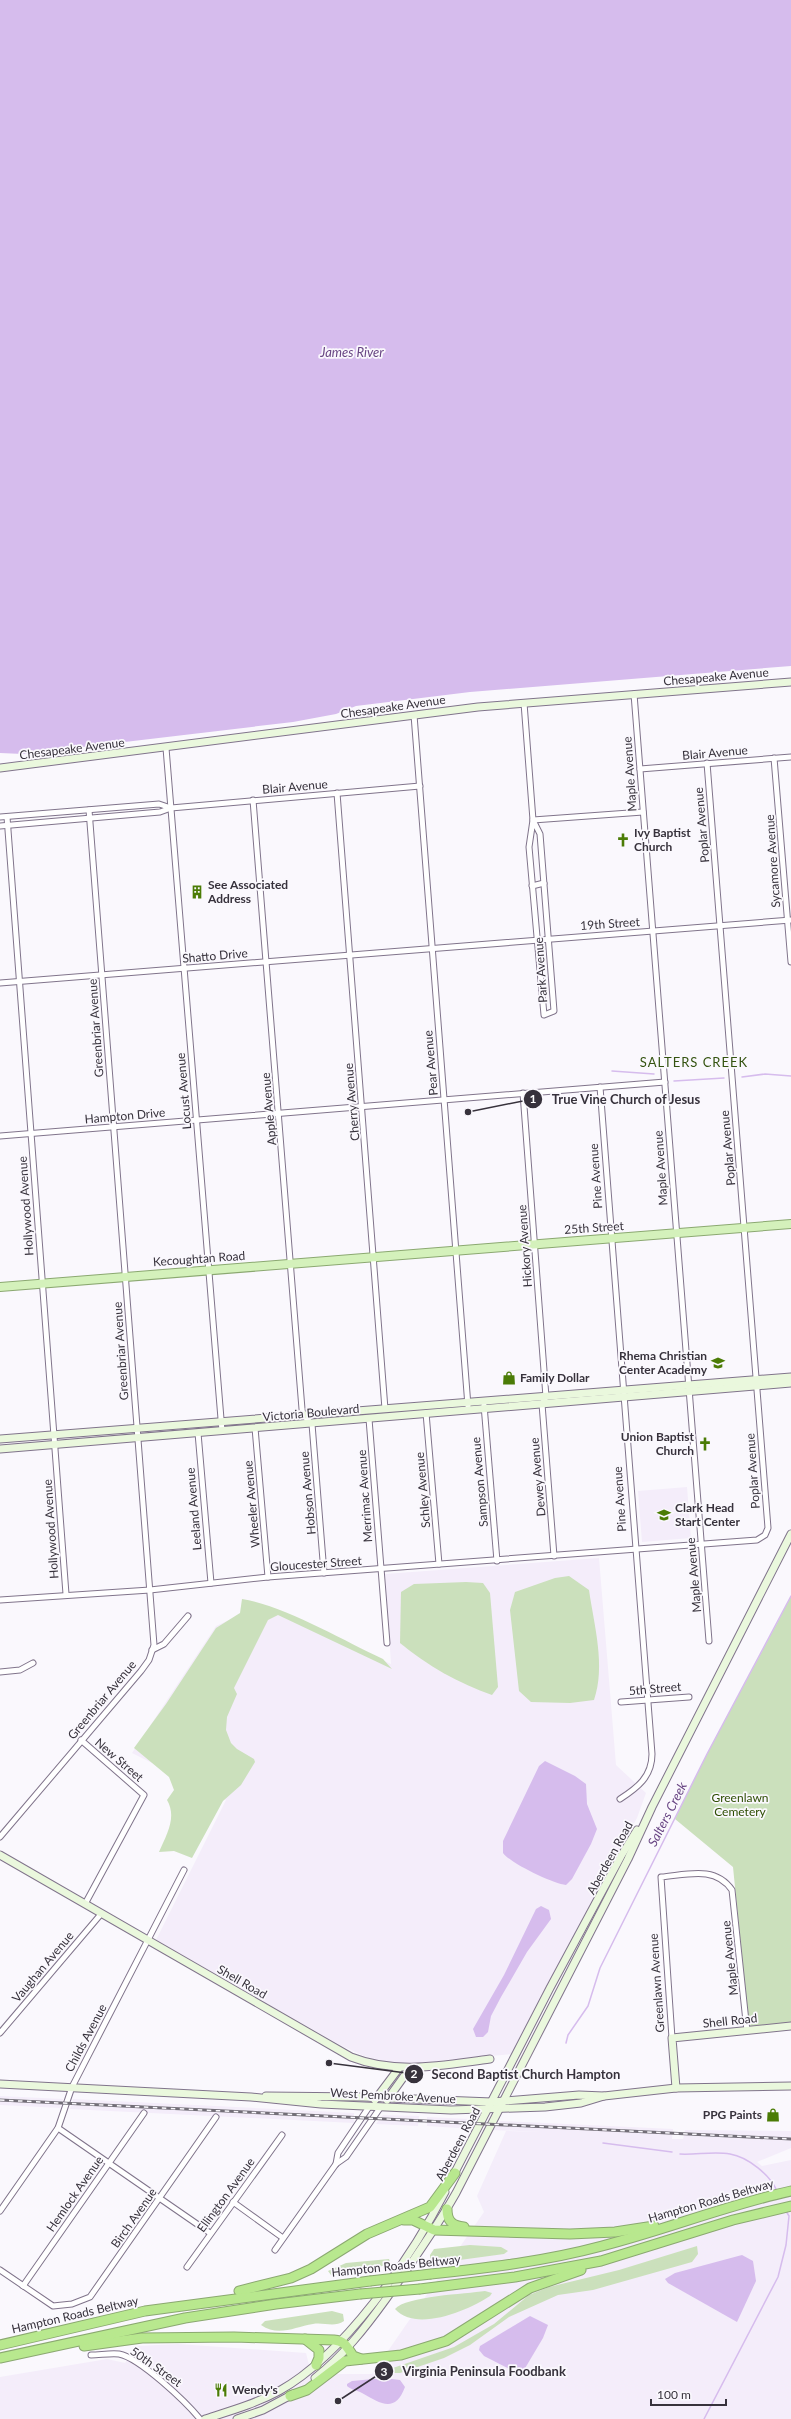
<svg xmlns="http://www.w3.org/2000/svg" width="791" height="2419" font-family="Lato,sans-serif">
<rect width="100%" height="100%" fill="#faf8fd"/>
<!-- built -->
<g fill="#f4edfa">
<polygon points="687,1487 691,1538 642,1542 638,1491"/>
<polygon points="599,1558 616,1765 646,1793 637,1818 615,1857 597,1896 512,2054 413,2063 388,2062 364,2056 340,2045 156,1940 226,1800 132,1753 216,1626 262,1605 391,1664 385,1574"/>
<polygon points="0,2096 63,2099 60,2108 0,2105"/>
<polygon points="73,2099 354,2113 354,2123 70,2109"/>
<polygon points="383,2115 419,2116 418,2126 376,2124"/>
<polygon points="427,2117 470,2119 472,2129 427,2126"/>
<polygon points="500,2121 673,2129 672,2139 683,2139 685,2130 791,2131 791,2148 757,2162 762,2166 791,2160 791,2419 0,2419 0,2377 107,2359 125,2363 137,2346 178,2344 306,2353 309,2365 332,2374 372,2374 484,2212 477,2196 506,2131 543,2132 493,2130"/>
</g>
<!-- green -->
<g fill="#cbe0bc">
<path d="M569 1576 589 1590C594 1625 606 1666 594 1700L570 1703 531 1702 519 1691 510 1610 515 1592 555 1578Z"/>
<path d="M466 1582 483 1583 490 1593 498 1687 492 1695C460 1684 426 1665 400 1643L401 1592 414 1584Z"/>
<path d="M791 1596V2023L749 2028 733 1867 675 1819C710 1743 753 1671 791 1596Z"/>
<path d="M242 1599C285 1606 342 1640 383 1659L392 1669 278 1615 268 1620 234 1688 237 1694 227 1717 226 1730 231 1743 237 1749 254 1759 255 1762 241 1785 223 1801 192 1858 174 1851 159 1852C167 1834 177 1817 167 1800L174 1790 169 1777 134 1748 166 1704 216 1628 240 1613Z"/>
<polygon points="470,2245 501,2247 508,2251 504,2254 445,2262 435,2261 430,2258 430,2255 434,2249"/>
<polygon points="697,2246 698,2254 692,2262 593,2290 558,2295 509,2317 470,2345 444,2358 400,2373 391,2373 390,2369 454,2347 494,2324 529,2295 549,2287 619,2270"/>
<path d="M389 2259 390 2262C383 2269 342 2275 331 2275L328 2271 346 2263Z"/>
<path d="M485 2291 492 2293 490 2296C469 2310 416 2333 395 2309 406 2296 466 2294 485 2291Z"/>
<path d="M332 2311 343 2314 344 2321C334 2328 324 2322 313 2324 295 2327 278 2337 261 2325L265 2321Z"/>
</g>
<!-- water -->
<g fill="#d6bced">
<polygon points="0,0 791,0 791,666 470,692 356,706 336,714 293,722 23,754 0,753"/>
<path d="M545 1761 575 1776 586 1784 587 1804 597 1829 591 1844 572 1879 566 1885C553 1884 510 1863 503 1853V1841L539 1766Z"/>
<polygon points="541,1906 549,1910 551,1919 527,1952 501,1997 491,2016 488,2032 483,2037 476,2037 473,2029 504,1975 536,1909"/>
<polygon points="742,2255 753,2261 756,2281 737,2322 668,2283 665,2279 675,2273"/>
<polygon points="530,2316 548,2325 543,2338 521,2375 484,2356 479,2350 480,2346"/>
<path d="M384 2378 400 2380 405 2387C395 2414 380 2403 362 2393 357 2390 351 2390 347 2386V2384L352 2381Z"/>
</g>
<g fill="none" stroke-linecap="round" stroke-linejoin="round">
<!-- stream -->
<g stroke="#d6bced" stroke-width="1.5">
<polyline points="612,1071 654,1074"/>
<polyline points="742,1077 765,1074 791,1076"/>
<polyline points="674,1081 724,1078"/>
<polyline points="566,2043 568,2035 588,2006 600,1968 707,1754 791,1596"/>
<polyline points="603,2143 672,2152"/>
<path d="M680 2154C696 2155 714 2151 730 2154 748 2157 770 2175 777 2191"/>
<polyline points="704,2419 778,2277 786,2245 789,2216 786,2211"/>
</g>
<!-- street casing -->
<g stroke="#80748b" stroke-width="7">
<g id="street">
<polyline points="634,694 709,1641"/>
<polyline points="524,703 533,820 529,847 544,1015 554,1011 540,834 533,820"/>
<polyline points="414,715 468,1406"/>
<polyline points="166,748 222,1431"/>
<polyline points="774,758 791,962"/>
<polyline points="640,769 791,757"/>
<polyline points="337,793 385,1409"/>
<polyline points="253,800 302,1409 303,1415 312,1424 324,1573"/>
<polyline points="0,817 159,804 171,808"/>
<polyline points="7,817 66,1594"/>
<polyline points="533,820 643,812"/>
<polyline points="0,826 160,812 171,808 420,786"/>
<polyline points="532,886 544,883"/>
<polyline points="0,983 791,920"/>
<path d="M600 1087 652 1754C652 1777 637 1788 620 1799"/>
<polyline points="523,1093 546,1397 542,1404 554,1556"/>
<polyline points="0,1136 665,1082"/>
<polyline points="484,1405 497,1561"/>
<polyline points="426,1413 439,1564"/>
<polyline points="369,1419 387,1643"/>
<polyline points="255,1428 268,1577"/>
<polyline points="198,1433 211,1583"/>
<polyline points="0,1600 150,1590 268,1577 757,1540 765,1535 768,1528 707,763"/>
<polyline points="152,1650 164,1644 188,1616"/>
<polyline points="0,1672 20,1670 33,1663"/>
<polyline points="621,1702 689,1697"/>
<polyline points="81,1740 144,1795 85,1904"/>
<polyline points="0,1837 141,1671 149,1660 154,1645 89,810"/>
<polyline points="0,2033 101,1914"/>
<path d="M672 2038 661 1877C686 1875 715 1865 732 1890L747 2031"/>
<polyline points="58,2128 210,2233"/>
<polyline points="336,2164 338,2153 369,2107"/>
<polyline points="233,2202 283,2238"/>
<polyline points="0,2211 58,2128 72,2087 184,1870"/>
<polyline points="275,2250 336,2164 346,2157 380,2108"/>
<polyline points="187,2267 282,2135"/>
<polyline points="0,2270 53,2306 72,2304 90,2297 216,2117"/>
<polyline points="23,2286 144,2113"/>
<path d="M91 2355C100 2355 110 2353 119 2354 140 2358 186 2402 200 2419"/>
</g>
</g>
<!-- secondary casing -->
<g stroke="#80748b" stroke-width="9">
<g id="secondary">
<polyline points="0,768 478,707 791,682"/>
<polyline points="0,1439 791,1377"/>
<polyline points="0,1449 791,1383"/>
<path d="M0 1855 351 2057C397 2075 443 2065 490 2059"/>
<polyline points="0,2084 251,2097 321,2104 451,2110 545,2107 581,2103 604,2096"/>
<polyline points="676,2088 672,2038 791,2026"/>
<polyline points="266,2096 363,2097 492,2102 579,2095 604,2096 676,2088 791,2086"/>
<polyline points="375,2100 399,2068"/>
<polyline points="387,2100 410,2068"/>
<polyline points="453,2176 550,1988 621,1856 637,1830"/>
<path d="M315 2378C343 2356 365 2328 386 2299 411 2264 435 2230 456 2193L628 1859 652 1807 791 1534"/>
<path d="M205 2419C230 2411 255 2404 279 2391 344 2355 411 2258 445 2192"/>
<polyline points="237,2419 263,2410 293,2394"/>
</g>
</g>
<!-- primary casing -->
<g stroke="#8ba871" stroke-width="10">
<polyline id="primary" points="0,1287 791,1224"/>
</g>
<!-- highway casing -->
<g stroke="#8ba871" stroke-width="11">
<g id="highway">
<path d="M447 2209C447 2221 452 2226 464 2227"/>
<polyline points="404,2220 413,2220 434,2230 570,2234 615,2232 654,2226"/>
<path d="M431 2274C488 2268 546 2261 602 2246 665 2230 727 2205 791 2191"/>
<polyline points="420,2289 515,2277 601,2261 733,2220 791,2206"/>
<polyline points="239,2291 291,2278 311,2269 367,2234 430,2207 455,2173"/>
<polyline points="305,2339 319,2350 319,2358 316,2365"/>
<polyline points="0,2345 145,2311 370,2281"/>
<path d="M84 2346 142 2338 234 2337 334 2340C345 2341 347 2347 353 2356L361 2359"/>
<polyline points="0,2358 185,2318 276,2304 360,2294"/>
<polyline points="290,2396 307,2390 345,2361 401,2355 446,2341 530,2288 581,2270"/>
</g>
</g>
<!-- street -->
<use href="#street" stroke="#fff" stroke-width="5"/>
<!-- secondary -->
<use href="#secondary" stroke="#eaf8dd" stroke-width="7"/>
<!-- primary -->
<use href="#primary" stroke="#d4f1bb" stroke-width="8"/>
<!-- highway -->
<use href="#highway" stroke="#b8e88e" stroke-width="9"/>
<!-- rail casing -->
<g stroke="#726e77" stroke-width="3">
<polyline id="rail" points="0,2100 791,2139"/>
</g>
<!-- rail -->
<use href="#rail" stroke="#faf8fd" stroke-width="1.5" stroke-dasharray="4.5" stroke-linecap="butt"/>
<!-- highway-bridge casing -->
<g stroke="#8ba871" stroke-width="11" stroke-linecap="butt">
<g id="highway-bridge">
<polyline points="370,2281 431,2274"/>
<polyline points="360,2294 420,2289"/>
</g>
</g>
<!-- highway-bridge -->
<use href="#highway-bridge" stroke="#b8e88e" stroke-width="9"/>
</g>
<!-- icons -->
<defs>
<g id="church-bare" transform="scale(1.08)"><path d="M-1.2-6h2.4v3.5h3.3v2.4h-3.3V6h-2.4V-.1h-3.3v-2.4h3.3Z" fill="#4b7c06" stroke="#faf8fd" stroke-width="2.5" paint-order="stroke"/></g>
<g id="building-bare" transform="scale(1.08)"><path d="M-4-6H4V6H1V3H-1V6H-4ZM-2.5-4.3h1.7v1.8h-1.7ZM.8-4.3h1.7v1.8H.8ZM-2.5-1h1.7V.8h-1.7ZM.8-1h1.7V.8H.8Z" fill="#4b7c06" stroke="#faf8fd" stroke-width="2.5" paint-order="stroke"/></g>
<g id="school-bare" transform="scale(1.08)"><path d="M0-5L7-2L0 1L-7-2ZM-4 1L0 2.5L4 1V4Q0 6-4 4Z" fill="#4b7c06" stroke="#faf8fd" stroke-width="2.5" paint-order="stroke"/></g>
<g id="shop-bare" transform="scale(1.08)"><path d="M-5-2.5h2.3a2.7 3.5 0 0 1 5.4 0H5L5.5 6h-11ZM-1.5-2.5h3a1.5 2.3 0 0 0-3 0Z" fill="#4b7c06" stroke="#faf8fd" stroke-width="2.5" paint-order="stroke"/></g>
<g id="restaurant-bare" transform="scale(1.08)"><path d="M-5-6h1v4h1v-4h1v4h1v-4h1v5L-1.5 .5V6h-2V.5L-5-1ZM5-6V6H3V1.5H1.5Q1.5-4 5-6Z" fill="#4b7c06" stroke="#faf8fd" stroke-width="2.5" paint-order="stroke"/></g>
</defs>
<g fill-rule="evenodd">
<use href="#church-bare" x="623" y="840"/>
<use href="#building-bare" x="197" y="892"/>
<use href="#school-bare" x="718" y="1363"/>
<use href="#shop-bare" x="509" y="1378"/>
<use href="#church-bare" x="705" y="1444"/>
<use href="#school-bare" x="664" y="1515"/>
<use href="#shop-bare" x="773" y="2115"/>
<use href="#restaurant-bare" x="221" y="2390"/>
</g>
<g text-anchor="middle" stroke-width="3.5" stroke-linejoin="round" paint-order="stroke">
<!-- street labels -->
<g font-size="12" fill="#37323c" stroke="#faf8fd">
<text transform="translate(716 677) rotate(-5)" y="4">Chesapeake Avenue</text>
<text transform="translate(393 707) rotate(-8)" y="4">Chesapeake Avenue</text>
<text transform="translate(72 749) rotate(-7)" y="4">Chesapeake Avenue</text>
<text transform="translate(715 753) rotate(-5)" y="4">Blair Avenue</text>
<text transform="translate(630 774) rotate(-94)" y="4">Maple Avenue</text>
<text transform="translate(295 787) rotate(-5)" y="4">Blair Avenue</text>
<text transform="translate(702 825) rotate(-95)" y="4">Poplar Avenue</text>
<text transform="translate(773 861) rotate(-94)" y="4">Sycamore Avenue</text>
<text transform="translate(610 924) rotate(-4)" y="4">19th Street</text>
<text transform="translate(215 956) rotate(-5)" y="4">Shatto Drive</text>
<text transform="translate(541 970) rotate(-94)" y="4">Park Avenue</text>
<text transform="translate(96 1028) rotate(-94)" y="4">Greenbriar Avenue</text>
<text transform="translate(431 1063) rotate(-95)" y="4">Pear Avenue</text>
<text transform="translate(184 1091) rotate(-95)" y="4">Locust Avenue</text>
<text transform="translate(352 1102) rotate(-95)" y="4">Cherry Avenue</text>
<text transform="translate(269 1109) rotate(-95)" y="4">Apple Avenue</text>
<text transform="translate(125 1116) rotate(-5)" y="4">Hampton Drive</text>
<text transform="translate(728 1148) rotate(-95)" y="4">Poplar Avenue</text>
<text transform="translate(661 1168) rotate(-94)" y="4">Maple Avenue</text>
<text transform="translate(596 1176) rotate(-94)" y="4">Pine Avenue</text>
<text transform="translate(26 1206) rotate(-94)" y="4">Hollywood Avenue</text>
<text transform="translate(594 1228) rotate(-4)" y="4">25th Street</text>
<text transform="translate(525 1246) rotate(-94)" y="4">Hickory Avenue</text>
<text transform="translate(199 1259) rotate(-4)" y="4">Kecoughtan Road</text>
<text transform="translate(121 1351) rotate(-94)" y="4">Greenbriar Avenue</text>
<text transform="translate(311 1413) rotate(-5)" y="4">Victoria Boulevard</text>
<text transform="translate(753 1471) rotate(-94)" y="4">Poplar Avenue</text>
<text transform="translate(538 1477) rotate(-95)" y="4">Dewey Avenue</text>
<text transform="translate(480 1482) rotate(-95)" y="4">Sampson Avenue</text>
<text transform="translate(423 1490) rotate(-95)" y="4">Schley Avenue</text>
<text transform="translate(308 1493) rotate(-95)" y="4">Hobson Avenue</text>
<text transform="translate(365 1496) rotate(-94)" y="4">Merrimac Avenue</text>
<text transform="translate(620 1499) rotate(-94)" y="4">Pine Avenue</text>
<text transform="translate(252 1504) rotate(-95)" y="4">Wheeler Avenue</text>
<text transform="translate(194 1509) rotate(-95)" y="4">Leeland Avenue</text>
<text transform="translate(51 1529) rotate(-94)" y="4">Hollywood Avenue</text>
<text transform="translate(316 1564) rotate(-4)" y="4">Gloucester Street</text>
<text transform="translate(694 1575) rotate(-95)" y="4">Maple Avenue</text>
<text transform="translate(655 1689) rotate(-5)" y="4">5th Street</text>
<text transform="translate(102 1700) rotate(-50)" y="4">Greenbriar Avenue</text>
<text transform="translate(119 1760) rotate(41)" y="4">New Street</text>
<text transform="translate(610 1858) rotate(-61)" y="4">Aberdeen Road</text>
<text transform="translate(730 1958) rotate(-96)" y="4">Maple Avenue</text>
<text transform="translate(43 1967) rotate(-50)" y="4">Vaughan Avenue</text>
<text transform="translate(242 1982) rotate(30)" y="4">Shell Road</text>
<text transform="translate(657 1983) rotate(-94)" y="4">Greenlawn Avenue</text>
<text transform="translate(730 2021) rotate(-6)" y="4">Shell Road</text>
<text transform="translate(86 2038) rotate(-62)" y="4">Childs Avenue</text>
<text transform="translate(393 2096) rotate(3)" y="4">West Pembroke Avenue</text>
<text transform="translate(458 2144) rotate(-62)" y="4">Aberdeen Road</text>
<text transform="translate(75 2194) rotate(-55)" y="4">Hemlock Avenue</text>
<text transform="translate(226 2195) rotate(-54)" y="4">Ellington Avenue</text>
<text transform="translate(711 2201) rotate(-16)" y="4">Hampton Roads Beltway</text>
<text transform="translate(134 2218) rotate(-55)" y="4">Birch Avenue</text>
<text transform="translate(396 2266) rotate(-6)" y="4">Hampton Roads Beltway</text>
<text transform="translate(75 2315) rotate(-13)" y="4">Hampton Roads Beltway</text>
<text transform="translate(156 2367) rotate(35)" y="4">50th Street</text>
</g>
<!-- poi labels -->
<g font-size="12" font-weight="bold" fill="#37323c" stroke="#faf8fd" text-anchor="start">
<text x="634" y="837">Ivy Baptist<tspan x="634" dy="14">Church</tspan></text>
<text x="208" y="889">See Associated<tspan x="208" dy="14">Address</tspan></text>
<text x="707" y="1360" text-anchor="end">Rhema Christian<tspan x="707" dy="14">Center Academy</tspan></text>
<text x="520" y="1382">Family Dollar</text>
<text x="694" y="1441" text-anchor="end">Union Baptist<tspan x="694" dy="14">Church</tspan></text>
<text x="675" y="1512">Clark Head<tspan x="675" dy="14">Start Center</tspan></text>
<text x="762" y="2119" text-anchor="end">PPG Paints</text>
<text x="232" y="2394">Wendy's</text>
</g>
<!-- park labels -->
<g font-size="12" fill="#2e4e03" stroke="#faf8fd">
<text x="740" y="1802">Greenlawn<tspan x="740" dy="14">Cemetery</tspan></text>
</g>
<!-- water labels -->
<g font-size="13" font-style="italic" fill="#684583" stroke="#faf8fd">
<text x="352" y="357">James River</text>
<text transform="translate(667 1814) rotate(-63)" y="5">Salters Creek</text>
</g>
<!-- neighbourhood labels -->
<g font-size="13" letter-spacing="1" fill="#345310" stroke="#faf8fd">
<text x="694" y="1067">SALTERS CREEK</text>
</g>
</g>
<!-- callouts -->
<path fill="none" stroke="#37323c" stroke-width="1.5" d="M468 1112L533 1099M329 2063L414 2074M338 2401L384 2371"/>
<g fill="#37323c" stroke="#faf8fd" stroke-width="1.5">
<circle cx="468" cy="1112" r="4"/>
<circle cx="329" cy="2063" r="4"/>
<circle cx="338" cy="2401" r="4"/>
<circle cx="533" cy="1099" r="10"/>
<circle cx="414" cy="2074" r="10"/>
<circle cx="384" cy="2371" r="10"/>
</g>
<g font-size="12" text-anchor="middle" font-weight="bold" fill="#fff">
<text x="533" y="1103">1</text>
<text x="414" y="2078">2</text>
<text x="384" y="2376">3</text>
</g>
<g font-size="13" text-anchor="middle" font-weight="bold" fill="#37323c" stroke="#faf8fd" stroke-width="3.5" stroke-linejoin="round" paint-order="stroke">
<text x="626" y="1104">True Vine Church of Jesus</text>
<text x="526" y="2079">Second Baptist Church Hampton</text>
<text x="484" y="2376">Virginia Peninsula Foodbank</text>
</g>
<!-- scale -->
<path d="M651 2399v6h75v-6" fill="none" stroke="#37323c" stroke-width="2"/>
<text x="657" y="2399" font-size="12" fill="#37323c" stroke="#faf8fd" stroke-width="3" paint-order="stroke">100 m</text>
</svg>
